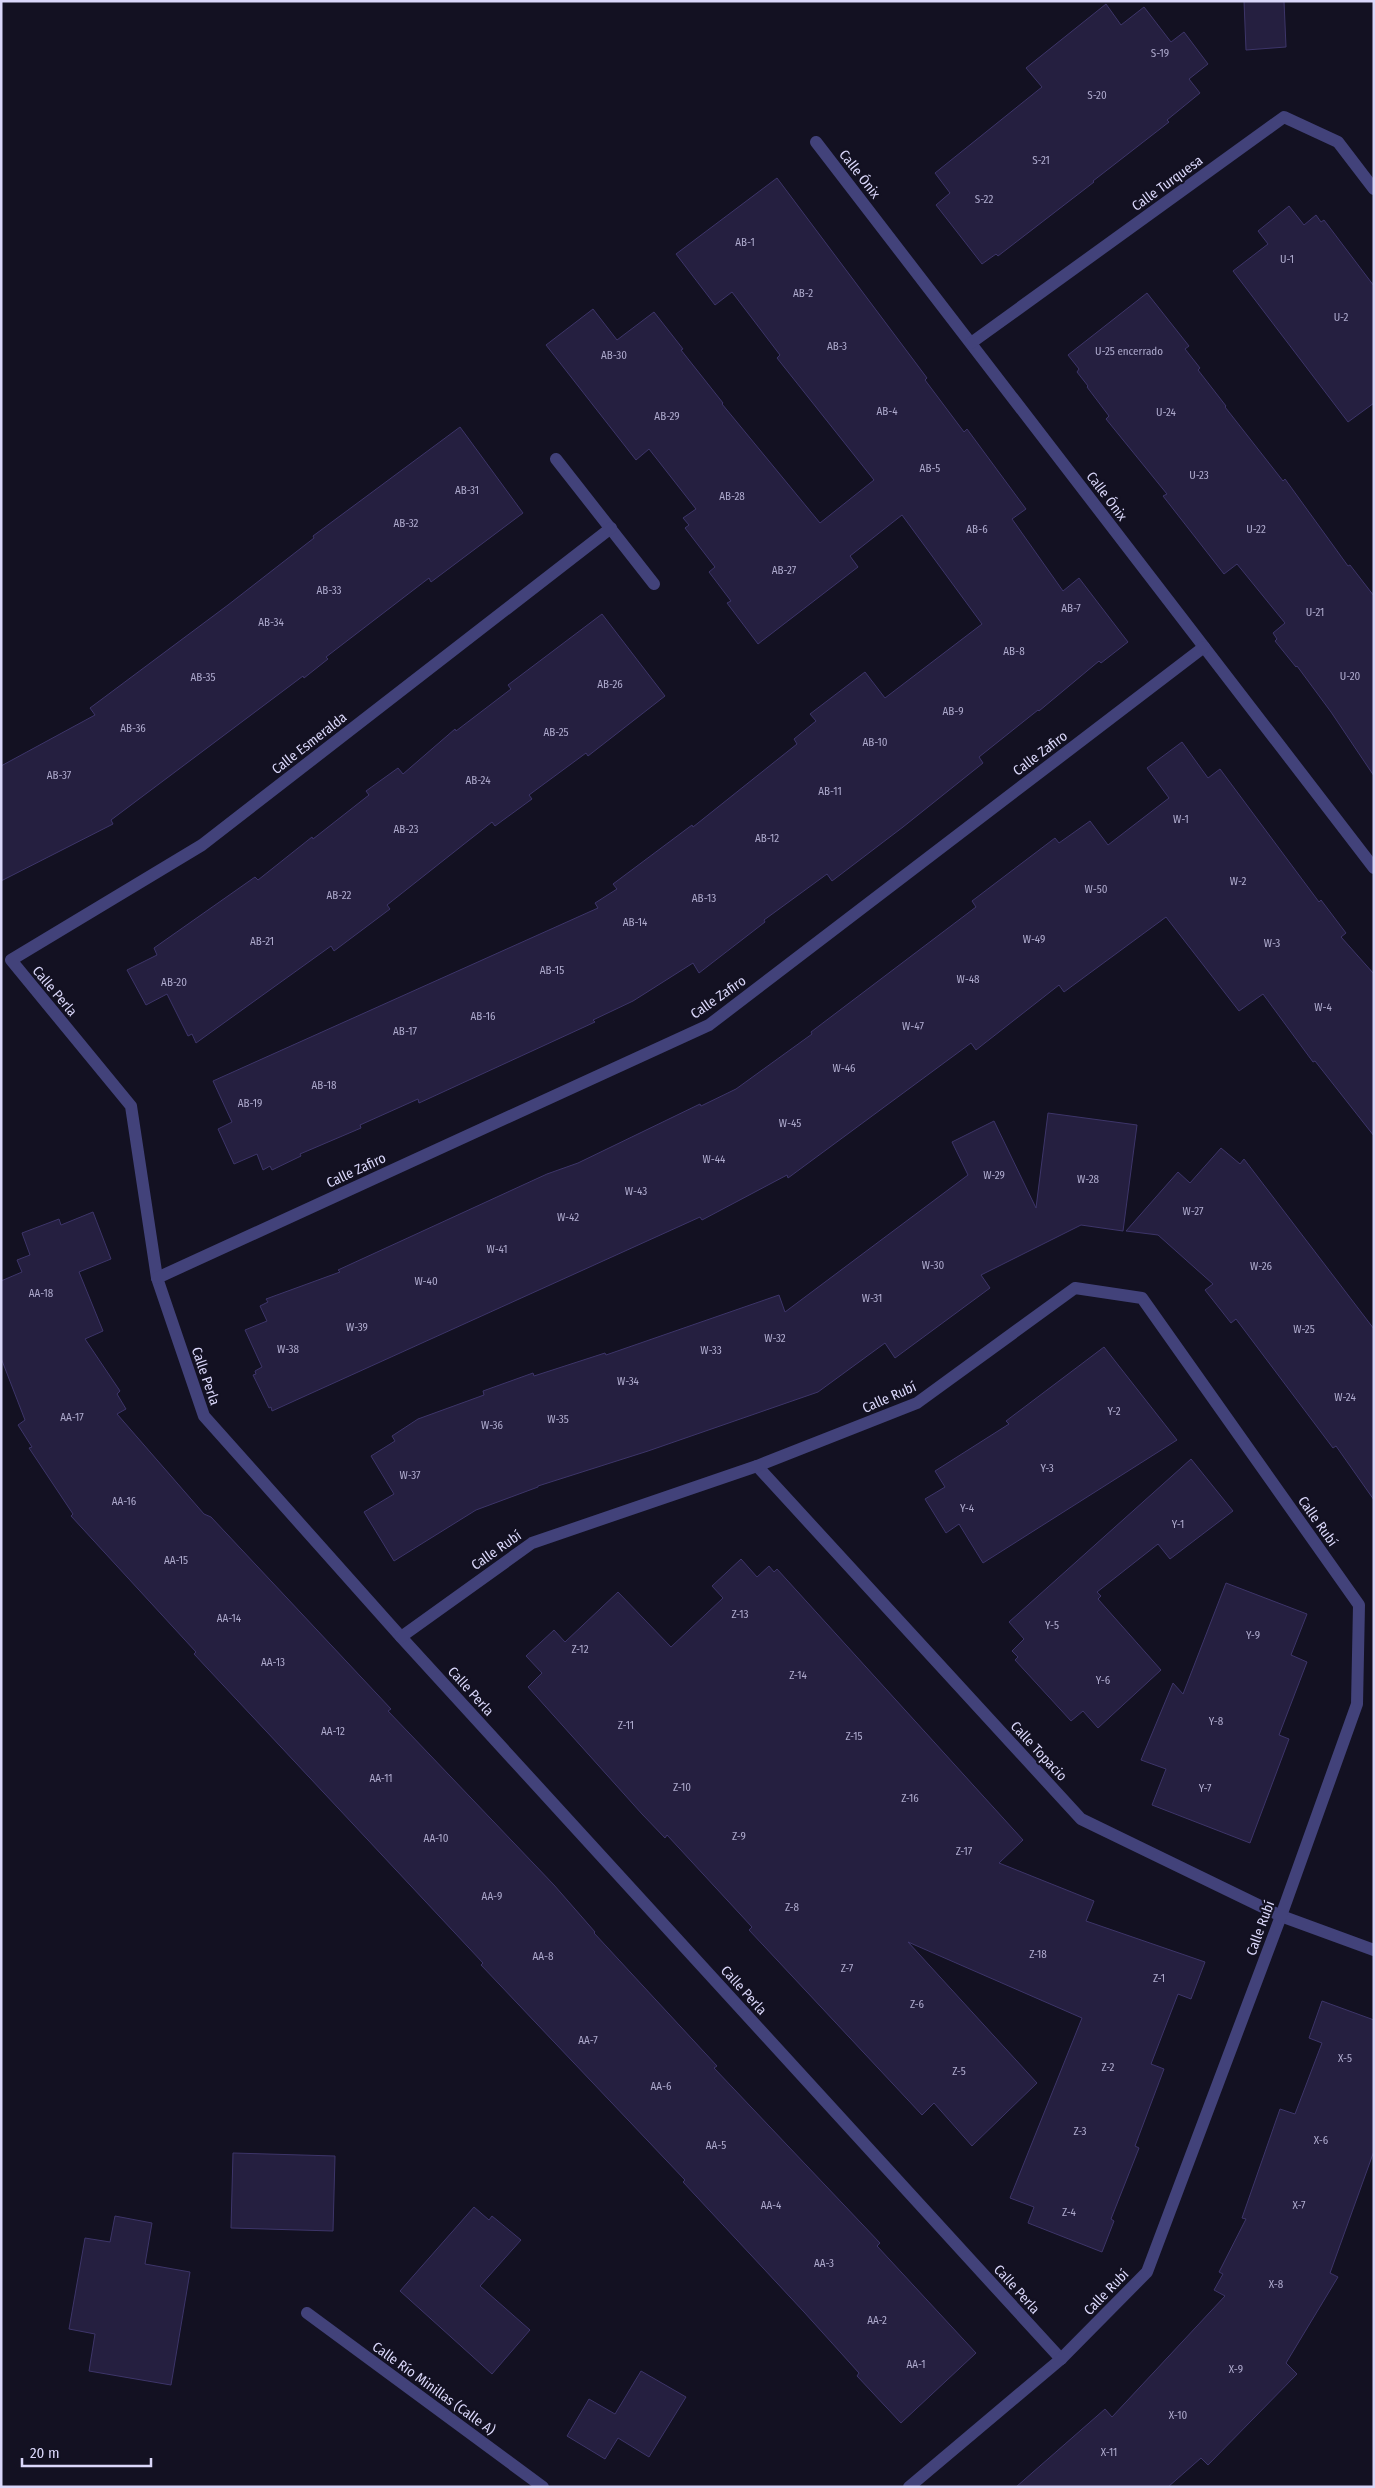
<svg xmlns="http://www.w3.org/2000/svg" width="1375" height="2488" font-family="'Fira Sans Condensed',sans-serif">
<rect width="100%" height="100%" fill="#131122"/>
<!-- building -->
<g fill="#251f40" stroke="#3d3569">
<polygon points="1244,1 1284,1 1286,47 1246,50"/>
<polygon points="1106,4 1121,25 1144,7 1171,42 1184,32 1208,64 1189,79 1200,93 1167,120 1169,122 1093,181 1094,182 998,256 996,254 982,264 936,205 950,193 935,173 1042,87 1026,68"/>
<polygon points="777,178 927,378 925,380 964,432 967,429 1026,509 1012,519 1063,591 1079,578 1128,642 1101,663 1099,661 1039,711 1038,710 979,757 983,763 903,827 832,881 827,874 764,920 765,922 699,973 693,963 633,1001 593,1020 595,1022 419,1103 418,1099 360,1125 361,1128 300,1154 301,1156 272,1170 270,1166 263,1170 257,1154 234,1164 218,1129 232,1122 213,1081 598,908 595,903 617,889 613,884 692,825 693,827 797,744 794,739 816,721 810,714 865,672 885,698 982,624 902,515 850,556 858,567 758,644 727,603 731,601 709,572 715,567 685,528 689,525 683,518 696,509 649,449 636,460 546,345 593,309 617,340 654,312 683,349 681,350 723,403 722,404 820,523 874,480 777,358 780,355 732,292 715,305 676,254"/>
<polygon points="1289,206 1304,225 1316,215 1321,222 1324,220 1374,286 1374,403 1348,422 1233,271 1268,244 1258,231"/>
<polygon points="1147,293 1189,346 1185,349 1200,368 1198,370 1226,406 1225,407 1283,481 1285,479 1348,566 1350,565 1374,596 1374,776 1331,712 1297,666 1296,667 1275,641 1277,639 1273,633 1285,623 1237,564 1224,574 1163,496 1167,494 1106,419 1109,416 1087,387 1088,386 1077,372 1079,369 1068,355"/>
<polygon points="460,427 523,513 431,582 429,578 326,657 328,659 304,678 303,676 111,820 113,824 1,881 1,766 95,715 90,708 228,605 314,538 313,536"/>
<polygon points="602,614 665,696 588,756 586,753 529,795 532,799 495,826 492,822 387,905 390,909 334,951 331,946 196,1043 192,1034 188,1036 167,994 146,1005 127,970 157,955 154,948 255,877 258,880 312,837 313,839 369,795 366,791 398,768 403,774 455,729 456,731 511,689 508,685"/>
<polygon points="1182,742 1208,778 1220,769 1319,902 1321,900 1346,933 1341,937 1374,974 1374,1136 1315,1061 1313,1062 1263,994 1239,1011 1166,917 1064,992 1059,985 976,1050 971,1043 788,1178 787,1175 702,1220 700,1217 272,1411 271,1407 269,1408 253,1375 256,1374 255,1371 262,1367 245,1330 267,1321 260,1306 268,1302 266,1299 340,1272 338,1270 547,1174 578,1163 700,1104 701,1106 736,1089 812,1034 811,1032 976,907 972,901 1055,838 1059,843 1090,821 1108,845 1169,798 1147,768"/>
<polygon points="1048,1113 1137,1125 1123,1231 1081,1225 981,1275 990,1288 895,1358 885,1343 818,1392 648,1451 538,1486 538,1487 476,1510 394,1561 364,1512 394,1494 371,1456 395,1441 392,1436 418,1419 484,1395 483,1391 533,1373 534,1376 605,1353 606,1355 779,1295 785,1312 968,1175 952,1142 994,1121 1036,1208"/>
<polygon points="1221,1148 1240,1164 1244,1159 1374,1329 1374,1500 1336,1446 1333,1448 1236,1319 1231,1323 1205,1290 1213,1284 1158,1235 1126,1231 1178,1172 1190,1183"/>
<polygon points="93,1212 111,1259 79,1272 103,1331 85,1339 120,1391 117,1394 126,1409 117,1414 204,1514 211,1517 391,1709 388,1711 554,1885 595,1932 594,1933 717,2066 714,2068 880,2243 877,2246 976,2353 901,2423 857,2376 859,2373 804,2312 683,2182 685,2180 481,1965 483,1963 194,1654 196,1652 71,1516 73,1514 29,1448 32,1447 18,1425 25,1420 1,1358 1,1281 22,1272 17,1260 30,1255 22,1233 59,1219 61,1225"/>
<polygon points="1104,1347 1177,1440 983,1563 959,1524 946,1533 925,1499 945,1487 935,1471 1009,1424 1006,1421"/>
<polygon points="1191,1459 1233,1511 1170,1559 1158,1544 1097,1592 1101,1596 1098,1599 1161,1670 1098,1728 1083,1711 1071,1721 1015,1660 1018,1657 1012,1651 1024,1639 1009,1622"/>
<polygon points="741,1559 757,1577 769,1566 774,1572 777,1569 1023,1840 999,1863 1094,1901 1086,1921 1205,1962 1191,1999 1178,1994 1151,2064 1164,2069 1135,2146 1139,2148 1111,2219 1114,2221 1102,2252 1028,2223 1034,2207 1010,2198 1082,2018 908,1942 1037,2083 972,2146 934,2103 922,2115 749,1930 752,1927 667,1835 665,1838 642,1814 528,1687 542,1673 526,1656 554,1630 565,1642 618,1592 671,1647 723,1598 712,1586"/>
<polygon points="1226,1583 1307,1614 1291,1655 1307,1662 1279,1735 1289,1739 1250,1843 1152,1805 1166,1769 1141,1760 1173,1683 1183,1694"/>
<polygon points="1322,2001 1374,2020 1374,2151 1330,2273 1338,2277 1286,2363 1297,2374 1208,2465 1201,2458 1168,2487 1016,2487 1105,2409 1112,2417 1225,2296 1214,2290 1223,2274 1219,2272 1246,2219 1242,2218 1280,2109 1295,2114 1322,2043 1309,2038"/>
<polygon points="233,2153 335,2156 333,2231 231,2228"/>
<polygon points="474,2207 489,2220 492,2216 521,2240 480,2286 530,2330 492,2374 400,2291"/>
<polygon points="115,2216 152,2223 145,2264 190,2272 171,2385 89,2371 95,2334 69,2329 85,2238 110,2242"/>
<polygon points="641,2371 686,2397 649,2457 618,2438 605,2459 567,2436 589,2399 615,2414"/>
</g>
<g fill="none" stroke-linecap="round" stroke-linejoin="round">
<!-- minor -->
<g stroke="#42427a" stroke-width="12">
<polyline points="816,142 1374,868"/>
<polyline points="971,343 1284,117 1338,142 1374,189"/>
<polyline points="556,459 654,584"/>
<polyline points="611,528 202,845 11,960 131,1106 157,1278 204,1416 401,1637 1061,2359"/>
<polyline points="157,1278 709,1025 1204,647"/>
<polyline points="757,1466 1081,1819 1281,1916 1374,1950"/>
<polyline points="401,1637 532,1543 757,1466 917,1403 1075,1288 1142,1298 1359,1605 1357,1704 1281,1916 1147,2272 1061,2359 909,2487"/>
<polyline points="307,2313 543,2487"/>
</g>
</g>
<g text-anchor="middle" stroke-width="4.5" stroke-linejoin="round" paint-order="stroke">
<!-- number labels -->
<g font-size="11" fill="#ada9cc">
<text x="1160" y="57">S-19</text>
<text x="1097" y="99">S-20</text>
<text x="1041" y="164">S-21</text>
<text x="984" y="203">S-22</text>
<text x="745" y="246">AB-1</text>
<text x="1287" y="263">U-1</text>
<text x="803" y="297">AB-2</text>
<text x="1341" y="321">U-2</text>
<text x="837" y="350">AB-3</text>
<text x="1129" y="355">U-25 encerrado</text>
<text x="614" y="359">AB-30</text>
<text x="887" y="415">AB-4</text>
<text x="1166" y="416">U-24</text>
<text x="667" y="420">AB-29</text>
<text x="930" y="472">AB-5</text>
<text x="1199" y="479">U-23</text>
<text x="467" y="494">AB-31</text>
<text x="732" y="500">AB-28</text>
<text x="406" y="527">AB-32</text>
<text x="977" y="533">AB-6</text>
<text x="1256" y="533">U-22</text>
<text x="784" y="574">AB-27</text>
<text x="329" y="594">AB-33</text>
<text x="1071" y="612">AB-7</text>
<text x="1315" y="616">U-21</text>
<text x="271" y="626">AB-34</text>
<text x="1014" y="655">AB-8</text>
<text x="1350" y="680">U-20</text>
<text x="203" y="681">AB-35</text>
<text x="610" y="688">AB-26</text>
<text x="953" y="715">AB-9</text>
<text x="133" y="732">AB-36</text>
<text x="556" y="736">AB-25</text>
<text x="875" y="746">AB-10</text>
<text x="59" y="779">AB-37</text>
<text x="478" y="784">AB-24</text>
<text x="830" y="795">AB-11</text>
<text x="1181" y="823">W-1</text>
<text x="406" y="833">AB-23</text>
<text x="767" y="842">AB-12</text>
<text x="1238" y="885">W-2</text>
<text x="1096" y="893">W-50</text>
<text x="339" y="899">AB-22</text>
<text x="704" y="902">AB-13</text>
<text x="635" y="926">AB-14</text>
<text x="1034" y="943">W-49</text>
<text x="262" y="945">AB-21</text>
<text x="1272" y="947">W-3</text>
<text x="552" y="974">AB-15</text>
<text x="968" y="983">W-48</text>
<text x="174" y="986">AB-20</text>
<text x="1323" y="1011">W-4</text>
<text x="483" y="1020">AB-16</text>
<text x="913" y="1030">W-47</text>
<text x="405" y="1035">AB-17</text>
<text x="844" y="1072">W-46</text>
<text x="324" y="1089">AB-18</text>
<text x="250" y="1107">AB-19</text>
<text x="790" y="1127">W-45</text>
<text x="714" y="1163">W-44</text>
<text x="994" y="1179">W-29</text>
<text x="1088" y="1183">W-28</text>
<text x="636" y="1195">W-43</text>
<text x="1193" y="1215">W-27</text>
<text x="568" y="1221">W-42</text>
<text x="497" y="1253">W-41</text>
<text x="933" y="1269">W-30</text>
<text x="1261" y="1270">W-26</text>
<text x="426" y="1285">W-40</text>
<text x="41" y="1297">AA-18</text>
<text x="872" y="1302">W-31</text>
<text x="357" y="1331">W-39</text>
<text x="1304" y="1333">W-25</text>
<text x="775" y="1342">W-32</text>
<text x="288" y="1353">W-38</text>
<text x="711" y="1354">W-33</text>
<text x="628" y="1385">W-34</text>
<text x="1345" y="1401">W-24</text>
<text x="1114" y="1415">Y-2</text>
<text x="72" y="1421">AA-17</text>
<text x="558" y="1423">W-35</text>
<text x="492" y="1429">W-36</text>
<text x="1047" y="1472">Y-3</text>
<text x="410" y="1479">W-37</text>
<text x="124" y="1505">AA-16</text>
<text x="967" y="1512">Y-4</text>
<text x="1178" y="1528">Y-1</text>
<text x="176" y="1564">AA-15</text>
<text x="740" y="1618">Z-13</text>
<text x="229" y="1622">AA-14</text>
<text x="1052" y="1629">Y-5</text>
<text x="1253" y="1639">Y-9</text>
<text x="580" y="1653">Z-12</text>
<text x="273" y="1666">AA-13</text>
<text x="798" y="1679">Z-14</text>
<text x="1103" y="1684">Y-6</text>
<text x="1216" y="1725">Y-8</text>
<text x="626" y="1729">Z-11</text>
<text x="333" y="1735">AA-12</text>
<text x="854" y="1740">Z-15</text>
<text x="381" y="1782">AA-11</text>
<text x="682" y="1791">Z-10</text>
<text x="1205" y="1792">Y-7</text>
<text x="910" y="1802">Z-16</text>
<text x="739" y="1840">Z-9</text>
<text x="436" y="1842">AA-10</text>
<text x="964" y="1855">Z-17</text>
<text x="492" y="1900">AA-9</text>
<text x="792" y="1911">Z-8</text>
<text x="1038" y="1958">Z-18</text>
<text x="543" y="1960">AA-8</text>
<text x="847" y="1972">Z-7</text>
<text x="1159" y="1982">Z-1</text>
<text x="917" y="2008">Z-6</text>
<text x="588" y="2044">AA-7</text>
<text x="1345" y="2062">X-5</text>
<text x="1108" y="2071">Z-2</text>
<text x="959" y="2075">Z-5</text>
<text x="661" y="2090">AA-6</text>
<text x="1080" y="2135">Z-3</text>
<text x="1321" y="2144">X-6</text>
<text x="716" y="2149">AA-5</text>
<text x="771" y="2209">AA-4</text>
<text x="1299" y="2209">X-7</text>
<text x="1069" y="2216">Z-4</text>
<text x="824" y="2267">AA-3</text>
<text x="1276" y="2288">X-8</text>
<text x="877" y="2324">AA-2</text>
<text x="916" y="2368">AA-1</text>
<text x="1236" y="2373">X-9</text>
<text x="1178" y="2419">X-10</text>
<text x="1109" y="2456">X-11</text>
</g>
<!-- street labels -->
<g font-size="14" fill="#dad7fa" stroke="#131122">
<text transform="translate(860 174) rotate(52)" y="5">Calle Ónix</text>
<text transform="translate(1167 183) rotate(-36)" y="5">Calle Turquesa</text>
<text transform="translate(1107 496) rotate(53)" y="5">Calle Ónix</text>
<text transform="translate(309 743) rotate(-38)" y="5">Calle Esmeralda</text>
<text transform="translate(1040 753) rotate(-37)" y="5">Calle Zafiro</text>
<text transform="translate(55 991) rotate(50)" y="5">Calle Perla</text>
<text transform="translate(718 997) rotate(-35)" y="5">Calle Zafiro</text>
<text transform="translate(356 1170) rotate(-25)" y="5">Calle Zafiro</text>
<text transform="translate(206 1376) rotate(71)" y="5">Calle Perla</text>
<text transform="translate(889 1397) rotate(-24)" y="5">Calle Rubí</text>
<text transform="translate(1318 1521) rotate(55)" y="5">Calle Rubí</text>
<text transform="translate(496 1550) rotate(-35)" y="5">Calle Rubí</text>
<text transform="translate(471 1691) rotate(48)" y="5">Calle Perla</text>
<text transform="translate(1039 1751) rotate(47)" y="5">Calle Topacio</text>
<text transform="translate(1260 1928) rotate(-70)" y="5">Calle Rubí</text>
<text transform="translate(744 1990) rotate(48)" y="5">Calle Perla</text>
<text transform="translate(1017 2289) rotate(48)" y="5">Calle Perla</text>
<text transform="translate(1106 2292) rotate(-46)" y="5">Calle Rubí</text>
<text transform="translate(434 2388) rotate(36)" y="5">Calle Río Minillas (Calle A)</text>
</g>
</g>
<!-- border -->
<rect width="1375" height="2488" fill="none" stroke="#dad7fa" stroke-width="5"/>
<!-- scale -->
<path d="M22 2458v8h129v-8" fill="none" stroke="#dad7fa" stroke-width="2.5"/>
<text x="30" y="2458" font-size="15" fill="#dad7fa" stroke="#131122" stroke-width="4" paint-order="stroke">20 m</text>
</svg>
